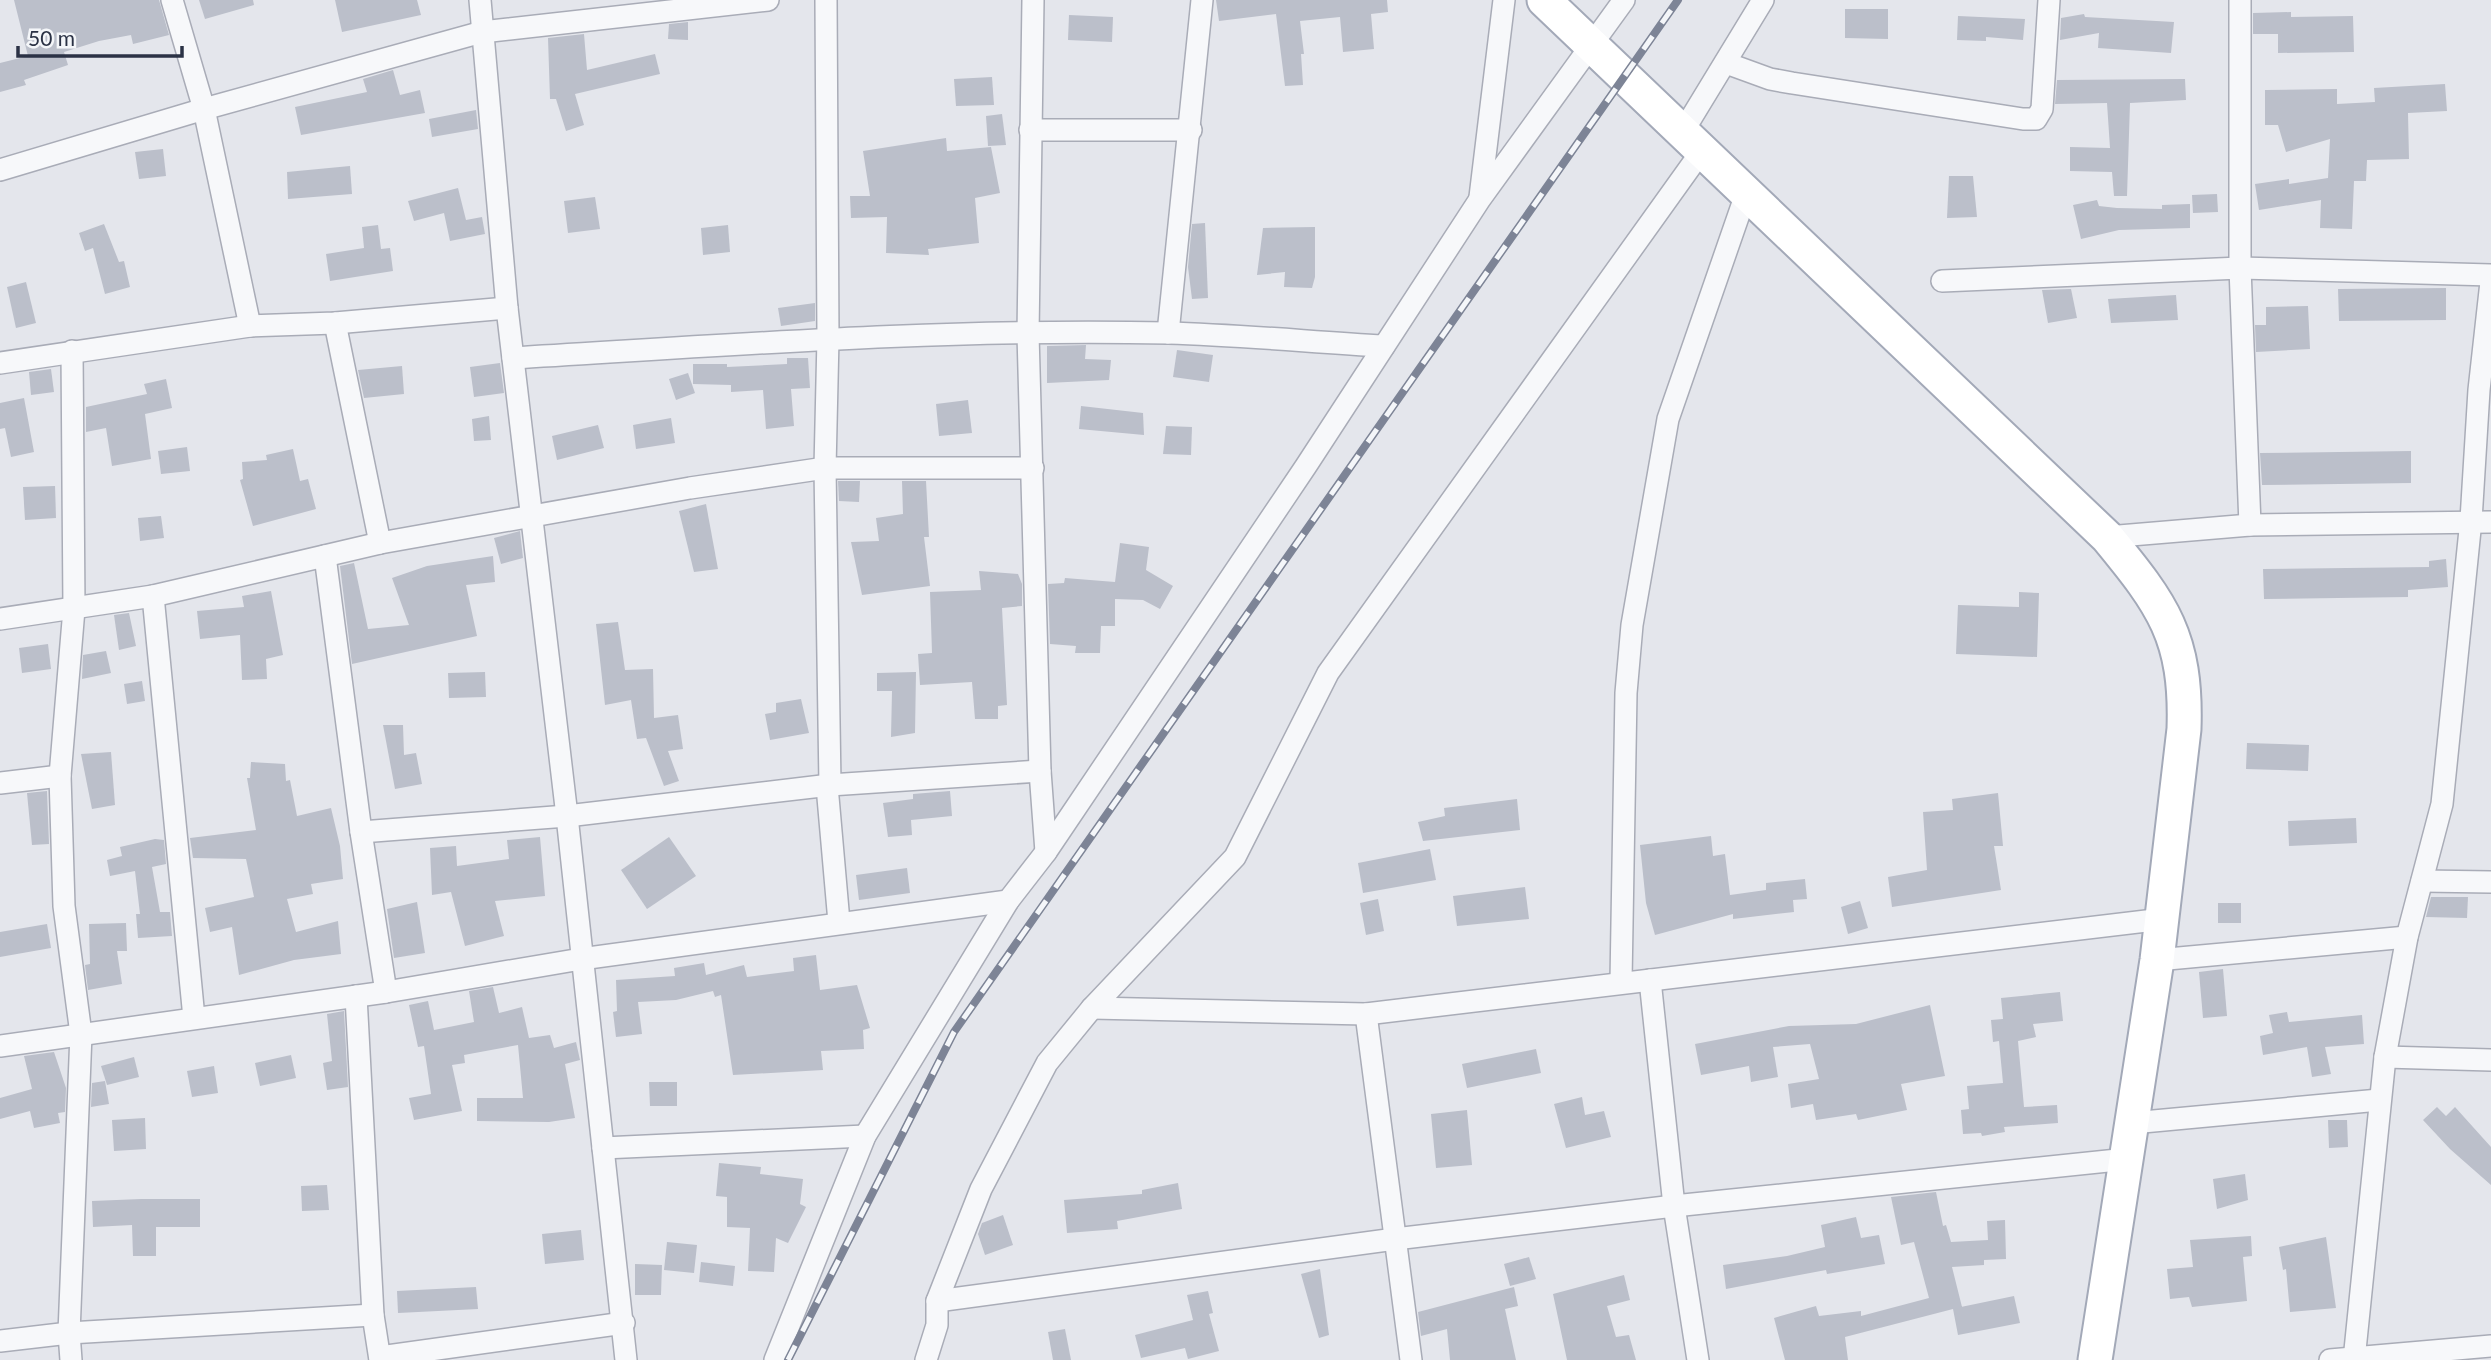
<svg xmlns="http://www.w3.org/2000/svg" width="2491" height="1360" font-family="Lato,sans-serif">
<rect width="100%" height="100%" fill="#e4e6ec"/>
<!-- building -->
<g fill="#bbbfca">
<polygon points="14,0 159,0 169,35 133,44 131,35 99,41 64,52 68,65 24,80 26,85 0,92 0,63 28,56"/>
<polygon points="199,0 253,0 254,5 205,19"/>
<polygon points="335,0 417,0 421,15 342,32"/>
<polygon points="1216,0 1387,0 1388,12 1371,14 1374,49 1343,52 1340,17 1300,21 1304,54 1301,54 1303,85 1285,86 1276,14 1219,21"/>
<polygon points="1845,9 1888,9 1888,39 1845,38"/>
<polygon points="2291,12 2291,17 2353,16 2354,52 2278,53 2278,34 2253,34 2253,13"/>
<polygon points="2084,14 2085,17 2174,22 2171,53 2098,48 2099,33 2060,40 2061,18"/>
<polygon points="1069,15 1113,17 1112,42 1068,40"/>
<polygon points="1958,16 2025,19 2023,40 1986,37 1986,41 1957,40"/>
<polygon points="688,22 688,40 668,39 669,24"/>
<polygon points="584,34 587,70 655,54 660,74 575,94 584,125 566,131 556,99 550,99 548,38"/>
<polygon points="393,70 400,95 420,90 425,113 301,135 295,107 367,92 363,79"/>
<polygon points="992,77 994,105 956,106 954,79"/>
<polygon points="2185,79 2186,100 2130,103 2127,196 2114,196 2112,172 2070,171 2070,147 2110,148 2107,103 2055,104 2057,80"/>
<polygon points="2445,84 2447,111 2408,113 2409,159 2367,160 2366,181 2354,181 2352,229 2320,228 2321,200 2259,210 2255,184 2289,179 2289,184 2328,178 2330,139 2286,152 2278,125 2265,125 2265,90 2337,89 2337,104 2375,102 2374,88"/>
<polygon points="476,110 478,129 432,137 429,119"/>
<polygon points="1002,114 1006,145 988,146 986,116"/>
<polygon points="946,138 947,151 991,147 1000,193 975,198 979,243 928,249 929,255 886,253 887,217 851,218 850,196 870,196 863,151"/>
<polygon points="163,149 166,176 139,179 135,152"/>
<polygon points="350,166 352,194 288,199 287,172"/>
<polygon points="1949,176 1973,176 1977,217 1947,218"/>
<polygon points="458,188 466,220 482,217 485,234 450,241 444,213 414,221 408,201"/>
<polygon points="2217,194 2218,212 2193,213 2192,195"/>
<polygon points="595,197 600,229 568,233 564,201"/>
<polygon points="2097,200 2099,206 2117,208 2162,209 2162,205 2190,204 2190,228 2119,230 2081,239 2073,205"/>
<polygon points="1205,223 1208,298 1192,299 1188,267 1192,224"/>
<polygon points="104,224 119,262 124,261 130,287 105,294 93,248 85,251 79,233"/>
<polygon points="378,225 381,249 390,248 393,271 330,281 326,254 364,248 362,227"/>
<polygon points="728,225 730,252 703,255 701,228"/>
<polygon points="1315,227 1315,277 1312,288 1284,287 1285,272 1257,275 1263,228"/>
<polygon points="26,282 36,323 16,328 7,287"/>
<polygon points="2446,288 2446,320 2339,321 2338,289"/>
<polygon points="2071,289 2077,318 2048,323 2042,290"/>
<polygon points="2176,295 2178,320 2111,323 2108,299"/>
<polygon points="815,303 815,321 781,326 778,308"/>
<polygon points="2308,306 2310,349 2256,352 2255,325 2266,325 2266,307"/>
<polygon points="1086,345 1085,359 1111,360 1109,380 1047,383 1047,346"/>
<polygon points="1177,350 1213,355 1209,382 1173,377"/>
<polygon points="787,358 808,358 810,388 791,389 794,426 766,429 763,390 731,392 731,385 693,384 693,364 727,364 727,367 787,364"/>
<polygon points="500,363 504,393 474,397 470,367"/>
<polygon points="402,366 404,394 364,398 358,370"/>
<polygon points="51,369 54,392 31,395 29,372"/>
<polygon points="688,373 695,393 676,400 669,379"/>
<polygon points="166,379 172,408 145,414 151,459 112,466 106,428 86,432 86,407 147,394 144,384"/>
<polygon points="24,398 34,452 11,457 5,428 0,429 0,403"/>
<polygon points="968,400 972,433 939,436 936,404"/>
<polygon points="1081,406 1143,413 1144,435 1079,429"/>
<polygon points="489,416 491,440 474,441 472,419"/>
<polygon points="671,418 675,443 636,449 633,425"/>
<polygon points="598,425 604,448 557,460 552,436"/>
<polygon points="1166,426 1192,427 1191,455 1163,454"/>
<polygon points="187,447 190,471 161,474 158,451"/>
<polygon points="293,449 300,481 308,479 316,509 253,526 240,480 243,479 242,462 267,460 266,455"/>
<polygon points="2411,451 2411,483 2262,485 2260,453"/>
<polygon points="838,481 860,481 859,502 839,501"/>
<polygon points="902,481 926,481 929,537 924,537 930,586 862,595 851,542 879,541 876,518 903,514"/>
<polygon points="55,486 56,518 25,520 23,487"/>
<polygon points="706,504 718,569 694,572 679,511"/>
<polygon points="161,516 164,538 140,541 138,518"/>
<polygon points="520,531 523,558 501,564 494,538"/>
<polygon points="1120,543 1149,547 1146,570 1173,586 1160,609 1143,600 1115,599 1115,626 1101,626 1100,653 1075,653 1076,646 1050,644 1048,584 1064,583 1065,578 1115,582"/>
<polygon points="493,556 495,582 466,585 477,636 352,664 340,566 354,563 368,629 409,625 392,578 427,566"/>
<polygon points="2446,559 2448,587 2408,590 2408,597 2264,599 2263,569 2429,567 2429,561"/>
<polygon points="979,571 1018,574 1022,584 1022,606 1002,608 1007,705 998,706 998,719 975,719 972,682 920,685 918,654 932,653 930,592 981,590"/>
<polygon points="271,591 283,655 266,659 267,679 242,680 240,635 200,639 197,611 244,607 242,596"/>
<polygon points="2019,592 2039,593 2037,657 1956,654 1958,605 2019,607"/>
<polygon points="129,613 136,646 119,650 114,615"/>
<polygon points="618,622 625,670 653,669 654,718 678,715 683,749 668,751 679,781 664,786 646,738 637,739 631,700 605,705 596,624"/>
<polygon points="48,644 51,669 22,673 19,648"/>
<polygon points="106,651 111,673 82,679 83,655"/>
<polygon points="485,672 486,697 449,698 448,673"/>
<polygon points="916,672 915,733 891,737 892,691 877,691 877,673"/>
<polygon points="142,681 145,701 127,704 124,684"/>
<polygon points="801,699 809,733 770,740 765,714 776,712 776,703"/>
<polygon points="383,725 403,725 404,755 416,753 422,784 395,789"/>
<polygon points="2247,743 2309,745 2308,771 2246,769"/>
<polygon points="111,752 115,805 92,809 81,754"/>
<polygon points="251,762 285,764 286,781 290,780 297,816 331,808 340,846 343,879 311,884 313,894 287,899 296,932 338,921 341,954 294,960 239,975 232,927 210,932 205,908 254,897 246,859 193,858 190,838 256,830 247,778 250,778"/>
<polygon points="47,791 49,844 32,845 27,793"/>
<polygon points="950,791 952,816 911,820 912,835 888,837 883,803 913,799 913,794"/>
<polygon points="1998,793 2003,846 1994,846 2001,890 1892,907 1888,877 1927,870 1923,812 1953,810 1952,799"/>
<polygon points="1517,799 1520,830 1423,841 1418,822 1445,816 1444,808"/>
<polygon points="2356,818 2357,843 2289,846 2288,821"/>
<polygon points="1711,836 1713,856 1725,854 1730,895 1766,890 1766,883 1805,879 1807,899 1793,900 1794,912 1733,919 1733,914 1655,935 1646,903 1640,845"/>
<polygon points="540,837 545,896 495,901 504,936 465,946 451,892 432,895 430,848 456,846 457,866 509,859 507,840"/>
<polygon points="669,837 696,876 647,909 621,870"/>
<polygon points="155,839 164,840 166,864 152,867 160,912 170,912 172,936 138,938 136,914 140,914 135,871 110,876 107,860 122,856 120,847"/>
<polygon points="1430,849 1436,880 1363,893 1358,863"/>
<polygon points="907,868 910,893 859,900 856,875"/>
<polygon points="1525,887 1529,919 1457,926 1453,896"/>
<polygon points="2431,897 2468,897 2467,918 2426,917"/>
<polygon points="1378,899 1384,931 1366,935 1360,903"/>
<polygon points="1860,901 1868,928 1848,934 1841,907"/>
<polygon points="417,902 425,953 394,958 387,909"/>
<rect x="2218" y="903" width="23" height="20"/>
<polygon points="126,923 127,951 117,951 122,984 88,990 85,965 90,964 89,924"/>
<polygon points="47,924 51,948 0,957 0,932"/>
<polygon points="816,955 820,990 857,985 870,1028 863,1030 864,1049 821,1051 823,1070 733,1075 721,995 715,997 713,991 676,1000 638,1002 642,1034 616,1037 613,1012 617,1011 616,980 675,976 674,968 704,963 706,975 744,965 747,977 794,971 793,958"/>
<polygon points="2223,969 2227,1016 2203,1018 2199,972"/>
<polygon points="493,987 499,1013 522,1007 529,1038 550,1035 554,1048 576,1042 580,1060 565,1064 575,1118 549,1122 477,1121 477,1098 523,1098 518,1045 464,1055 465,1063 452,1065 462,1111 414,1120 409,1098 431,1094 424,1046 418,1047 409,1005 428,1001 434,1030 474,1022 469,991"/>
<polygon points="2060,992 2063,1021 2033,1024 2036,1037 2018,1041 2024,1107 2057,1105 2058,1123 2004,1127 2005,1132 1982,1136 1981,1133 1963,1134 1961,1110 1969,1109 1967,1086 2003,1083 1999,1041 1993,1042 1991,1020 2003,1019 2001,998"/>
<polygon points="1930,1005 1945,1076 1901,1084 1907,1110 1858,1120 1856,1114 1816,1120 1813,1104 1791,1108 1788,1084 1819,1079 1810,1044 1773,1047 1778,1077 1751,1082 1749,1066 1701,1075 1695,1044 1789,1026 1856,1024"/>
<polygon points="344,1011 348,1087 327,1090 323,1063 332,1061 327,1014"/>
<polygon points="2287,1012 2289,1022 2362,1015 2364,1044 2325,1047 2331,1074 2312,1077 2307,1047 2263,1055 2260,1036 2273,1033 2269,1015"/>
<polygon points="1536,1049 1541,1073 1467,1088 1462,1064"/>
<polygon points="54,1052 66,1088 65,1112 58,1113 60,1123 34,1128 30,1111 0,1119 0,1098 32,1089 24,1056"/>
<polygon points="291,1055 296,1078 260,1086 255,1063"/>
<polygon points="134,1057 139,1077 107,1085 101,1066"/>
<polygon points="214,1066 218,1093 192,1097 187,1071"/>
<polygon points="105,1081 109,1104 91,1107 92,1083"/>
<polygon points="649,1082 677,1082 677,1106 650,1106"/>
<polygon points="1582,1097 1585,1115 1604,1111 1611,1137 1566,1148 1554,1104"/>
<polygon points="2437,1107 2446,1116 2455,1107 2491,1147 2491,1185 2450,1149 2423,1120"/>
<polygon points="1467,1110 1472,1165 1436,1168 1431,1114"/>
<polygon points="145,1118 146,1149 114,1151 112,1120"/>
<polygon points="2328,1120 2347,1120 2348,1147 2329,1148"/>
<polygon points="719,1163 761,1167 760,1174 803,1179 800,1204 806,1207 788,1243 776,1238 774,1272 748,1271 750,1228 727,1227 727,1197 716,1196"/>
<polygon points="2245,1174 2248,1200 2217,1209 2213,1179"/>
<polygon points="1178,1183 1182,1209 1117,1221 1118,1229 1067,1233 1064,1200 1142,1194 1142,1190"/>
<polygon points="327,1185 329,1210 302,1211 301,1186"/>
<polygon points="1936,1192 1943,1226 1946,1225 1951,1242 1988,1240 1987,1221 2005,1220 2006,1259 1984,1260 1984,1265 1952,1267 1962,1307 1956,1308 2014,1296 2020,1323 1958,1335 1953,1309 1845,1337 1848,1360 1785,1360 1774,1318 1816,1306 1819,1316 1861,1311 1861,1316 1929,1298 1914,1242 1901,1245 1891,1197"/>
<polygon points="141,1199 200,1199 200,1227 156,1227 156,1256 133,1256 132,1225 93,1227 92,1201"/>
<polygon points="1003,1215 1013,1245 985,1255 978,1234 982,1223"/>
<polygon points="1856,1217 1861,1238 1879,1235 1885,1264 1827,1274 1826,1270 1726,1289 1723,1265 1787,1256 1825,1247 1821,1225"/>
<polygon points="581,1230 584,1260 545,1264 542,1234"/>
<polygon points="2251,1236 2252,1256 2243,1257 2247,1301 2192,1307 2189,1297 2170,1299 2167,1269 2193,1267 2190,1240"/>
<polygon points="2326,1237 2336,1308 2290,1312 2286,1269 2283,1270 2279,1247"/>
<polygon points="667,1242 697,1245 694,1273 664,1270"/>
<polygon points="1529,1257 1536,1279 1510,1286 1504,1264"/>
<polygon points="701,1262 735,1266 733,1286 699,1282"/>
<polygon points="635,1264 662,1265 661,1295 635,1295"/>
<polygon points="1320,1269 1329,1335 1319,1338 1301,1274"/>
<polygon points="1624,1275 1630,1300 1607,1306 1616,1337 1629,1335 1636,1360 1567,1360 1553,1294"/>
<polygon points="476,1287 478,1309 398,1313 397,1291"/>
<polygon points="1514,1287 1518,1306 1505,1309 1516,1360 1450,1360 1447,1329 1421,1336 1418,1312"/>
<polygon points="1208,1291 1213,1313 1209,1314 1219,1351 1188,1359 1185,1348 1141,1358 1135,1335 1193,1320 1187,1295"/>
<polygon points="1065,1329 1071,1360 1053,1360 1048,1332"/>
</g>
<g fill="none" stroke-linecap="round" stroke-linejoin="round">
<!-- minor casing -->
<g stroke="#a9acb7" stroke-width="24">
<g id="minor">
<polyline points="172,0 204,109 250,326"/>
<polyline points="480,0 507,308 567,816 626,1360"/>
<polyline points="826,0 828,338 825,468 830,785"/>
<polyline points="1033,0 1028,334 1040,771 1046,852"/>
<polyline points="2240,0 2240,268 2250,525"/>
<polyline points="1726,63 1770,79 1792,83 2023,119 2036,119 2042,109 2049,0"/>
<polyline points="1030,130 1191,130"/>
<polyline points="1682,133 1763,0"/>
<polyline points="0,170 204,109 482,32 768,0"/>
<polyline points="1480,197 1504,0"/>
<polyline points="1942,281 2240,268 2491,275"/>
<polyline points="335,323 380,543"/>
<polyline points="1168,333 1202,0"/>
<path d="M513 358C731 345 949 328 1168 333 1240 335 1312 342 1384 346"/>
<polyline points="0,363 250,326 335,323 507,308"/>
<polyline points="2107,537 2250,525 2491,522"/>
<polyline points="325,556 361,832 386,992"/>
<polyline points="153,596 194,1018"/>
<polyline points="0,619 153,596 380,543 690,488 825,468 1033,468"/>
<polyline points="0,783 60,776"/>
<polyline points="827,786 839,922"/>
<polyline points="361,832 567,816 830,785 1040,771"/>
<polyline points="2422,881 2491,882"/>
<polyline points="2157,960 2407,937"/>
<polyline points="1650,980 1674,1206 1698,1360"/>
<polyline points="1621,981 1626,693 1632,625 1668,419 1746,194"/>
<polyline points="356,996 373,1315 380,1360"/>
<polyline points="1092,1008 1366,1014 2163,919"/>
<polyline points="1366,1014 1411,1360"/>
<polyline points="0,1046 386,992 581,959 1008,901"/>
<polyline points="2385,1057 2491,1060"/>
<polyline points="2132,1123 2379,1100"/>
<polyline points="603,1148 865,1136"/>
<polyline points="937,1301 1395,1239 1674,1206 2127,1159"/>
<polyline points="0,1341 69,1333 373,1315"/>
<polyline points="380,1357 624,1323"/>
<polyline points="71,1360 69,1333 81,1034 64,906 60,776 74,609 72,351"/>
<polyline points="775,1360 865,1136 1008,901 1046,852 1306,466 1480,199 1624,0"/>
<polyline points="926,1360 937,1325 937,1301 981,1189 1047,1063 1092,1008 1235,857 1328,673 1701,152"/>
<polyline points="2330,1360 2491,1346"/>
<polyline points="2354,1360 2385,1057 2407,937 2442,804 2471,520 2479,390 2491,282"/>
</g>
</g>
<!-- primary casing -->
<g stroke="#a3a9b8" stroke-width="37">
<path id="primary" d="M1544 0 2107 537C2163 605 2187 637 2184 729L2157 960 2095 1360"/>
</g>
<!-- minor -->
<use href="#minor" stroke="#f7f8fa" stroke-width="21"/>
<!-- primary -->
<use href="#primary" stroke="#fff" stroke-width="33"/>
<!-- rail casing -->
<g stroke="#7d8496" stroke-width="8">
<polyline id="rail" points="788,1360 954,1032 1678,0"/>
</g>
<!-- rail -->
<use href="#rail" stroke="#f4f6f9" stroke-width="5" stroke-dasharray="16" stroke-linecap="butt"/>
</g>
<!-- scale -->
<path d="M18 46v10h164v-10" fill="none" stroke="#2b3245" stroke-width="3.5"/>
<text x="28" y="46" font-size="21" fill="#2b3245" stroke="#f4f6f9" stroke-width="5" paint-order="stroke">50 m</text>
</svg>
